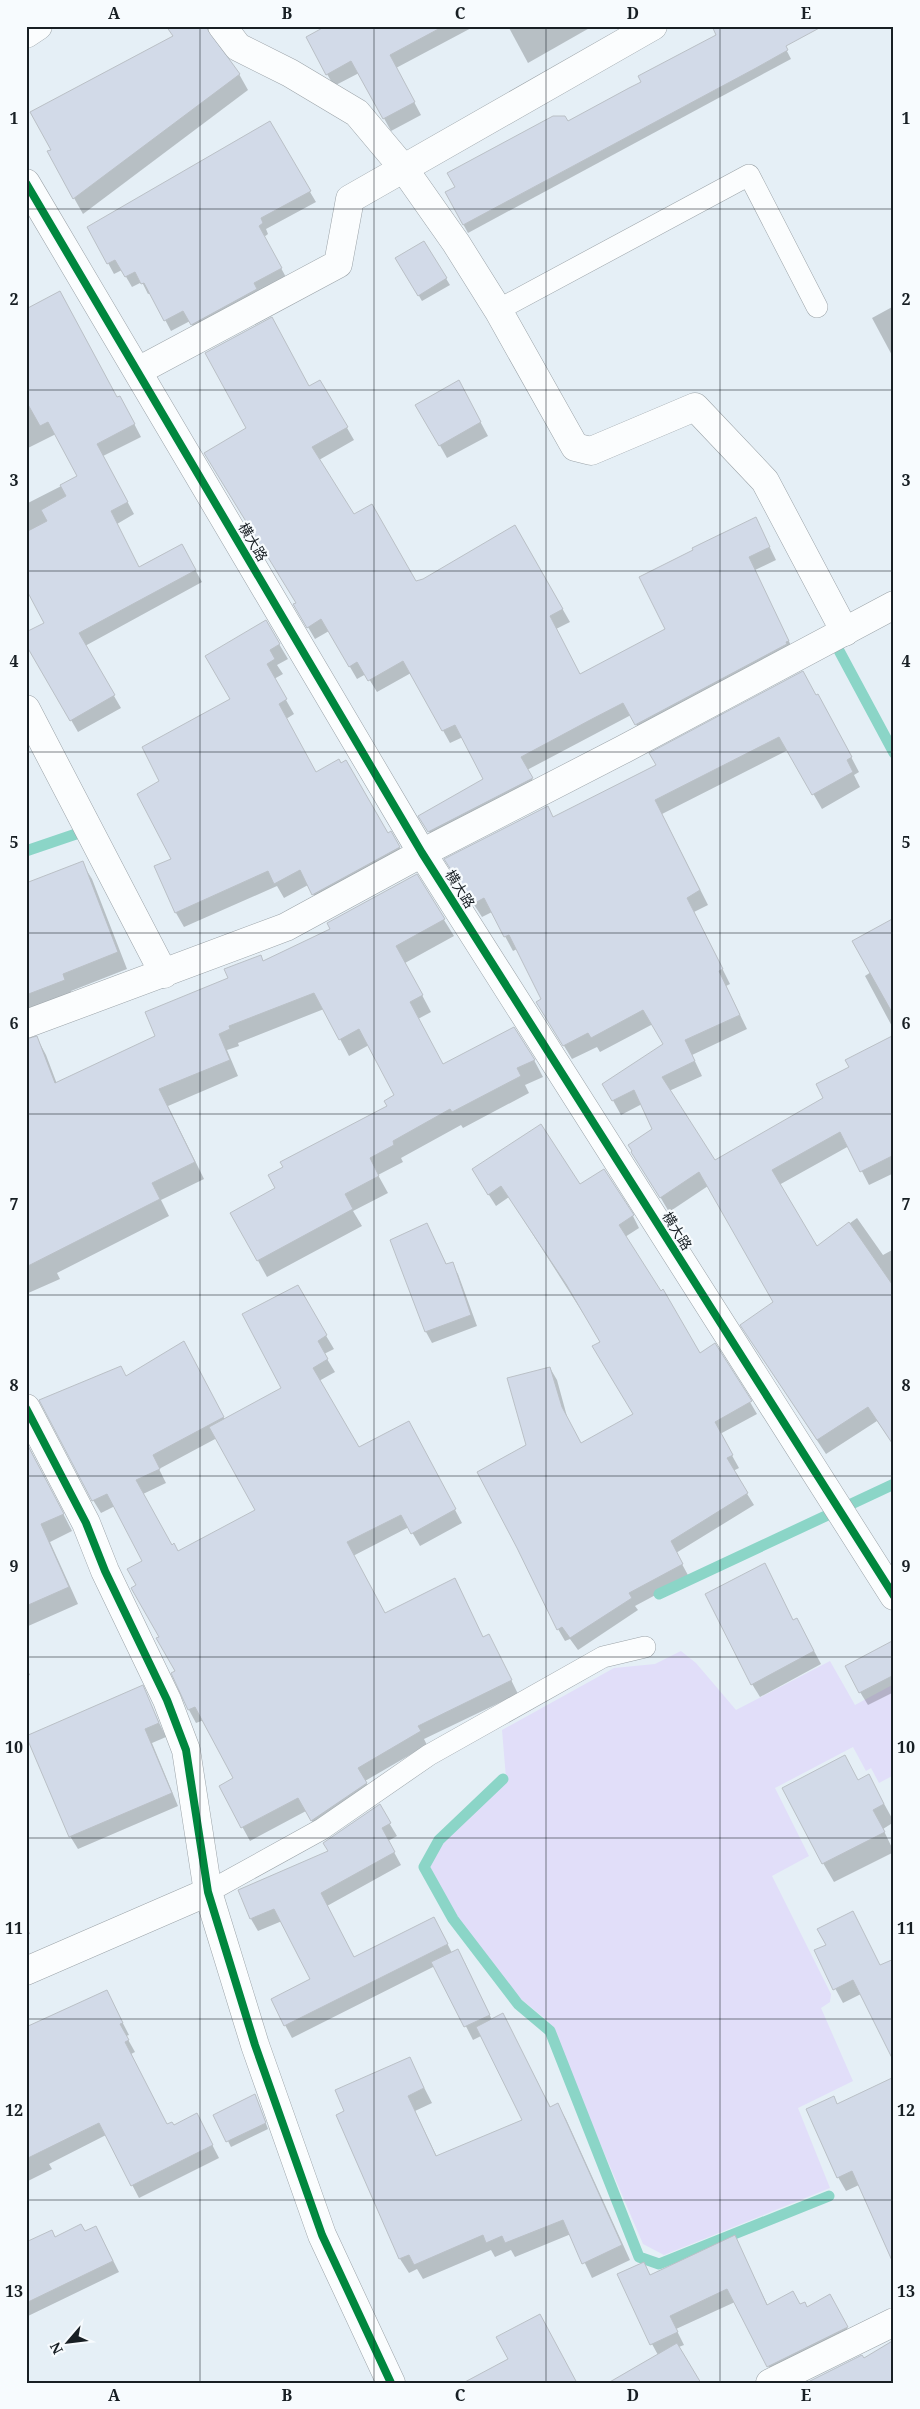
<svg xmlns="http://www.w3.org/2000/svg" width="920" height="2409" font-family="'Noto Serif','Noto Sans JP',serif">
<rect width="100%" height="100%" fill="#e5eff6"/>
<!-- green -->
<polygon fill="#e1def9" points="681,1651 696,1663 736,1710 830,1661 855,1705 894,1684 894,1775 879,1783 871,1768 866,1771 853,1747 775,1788 809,1856 772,1876 831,1994 830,2002 821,2008 853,2081 798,2108 830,2188 664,2255 643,2244 548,2021 511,1991 469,1936 429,1869 427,1856 506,1778 502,1730 614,1668 655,1664"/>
<!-- shadow -->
<g fill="#0003" fill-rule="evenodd">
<polygon points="327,26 475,26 396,68 421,115 391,131 359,73 334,86 327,74"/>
<polygon points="508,26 593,26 528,63"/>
<polygon points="774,26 791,59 468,233 446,193 568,122"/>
<polygon points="239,74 248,90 83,214 74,198"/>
<polygon points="269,123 316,202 266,229 268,234 264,237 287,279 198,335 190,321 171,331 151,293 148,294 142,282 132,287 122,270 114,274 108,263"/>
<polygon points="424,242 450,285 422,301 397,259"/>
<polygon points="894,306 894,359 872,318"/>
<polygon points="26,311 117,399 127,410 141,437 103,456 134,514 117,524 139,568 188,557 202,582 85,646 121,708 78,732 26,642 46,623 26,586 26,504 79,477 56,434 26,449"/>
<polygon points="320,381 354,440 319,460 354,515 415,583 424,580 515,526 570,622 556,629 580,675 667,629 756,519 776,560 755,570 795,654 643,737 631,715 527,770 539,791 436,844 420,816 484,779 463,737 450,743 411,673 377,692 366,674 357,679 329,631 315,639 295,605 298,603 247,429"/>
<polygon points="466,395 488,436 447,458 417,405"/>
<polygon points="266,622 288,659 277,665 283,674 274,679 294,714 286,719 316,774 388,835 391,833 408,862 322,909 308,885 284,898 277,886 184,927 176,913 173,859 161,782 232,699"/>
<polygon points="815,696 826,709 859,772 854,775 860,787 822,809 788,750 662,814 708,905 694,912 730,984 726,986 747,1029 692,1055 702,1076 669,1091 715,1161 825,1099 851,1068 894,1037 894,1173 869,1185 849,1146 779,1185 816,1248 857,1218 883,1255 894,1249 894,1445 877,1421 826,1454 750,1339 775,1302 708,1186 669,1212 630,1145 653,1129 642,1104 621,1115 604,1084 665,1045 653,1024 600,1052 597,1047 572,1059 546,1016 543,1000 517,949 513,951 492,912 482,917 454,874 553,818"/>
<polygon points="82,863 92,879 127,969 71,991 73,997 26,1029 26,884"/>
<polygon points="416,875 454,936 405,963 431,1012 418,1019 443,1066 534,1060 543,1077 525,1085 529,1093 463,1128 461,1125 401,1158 403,1162 378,1175 388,1193 353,1211 362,1226 267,1277 232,1214 277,1189 389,1106 396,1096 369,1045 349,1056 324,1009 238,1043 239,1046 227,1050 238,1076 168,1106 204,1179 161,1200 169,1216 57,1273 60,1279 26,1294 26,1040 37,1038 46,1055 57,1084 156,1037 229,978 332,930"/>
<polygon points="894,919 894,1030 865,976 871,972"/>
<polygon points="480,1181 580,1186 633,1216 639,1228 625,1237 699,1355 750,1402 757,1414 720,1434 739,1468 733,1471 754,1505 676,1553 689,1577 635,1606 638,1610 578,1650 570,1639 565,1641 558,1629 528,1446 550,1368 557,1380 568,1420 581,1444 634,1415 602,1343 509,1197 496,1206"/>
<polygon points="433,1236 447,1266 452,1264 458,1274 477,1326 432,1343 426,1332 391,1240"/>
<path d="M297 1287 334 1349 324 1354 335 1372 319 1381 359 1449 416 1436 462 1523 420 1546 409 1527 353 1556 385 1615 455 1579 483 1638 496 1649 518 1694 424 1739 427 1745 365 1781 374 1796 319 1833 306 1811 250 1841 220 1786 235 1779 204 1720 196 1723 189 1710 173 1673 176 1672 138 1586 144 1561 115 1506 101 1513 93 1500 126 1377 191 1356 225 1420 283 1389ZM217 1438 257 1511 178 1553 172 1546 143 1494 166 1483 159 1469Z"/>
<polygon points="26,1441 72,1531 50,1542 78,1604 26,1627"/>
<polygon points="793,1621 804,1632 821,1664 760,1697 752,1684"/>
<polygon points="894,1642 894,1692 868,1705 860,1692"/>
<polygon points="26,1666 30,1675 26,1676"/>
<polygon points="142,1687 166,1737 152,1743 178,1806 78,1849 70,1836"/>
<polygon points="869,1776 894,1822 883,1829 894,1852 834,1882 823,1863"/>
<polygon points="379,1806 397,1836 388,1841 401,1865 327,1906 354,1958 441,1931 452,1953 465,1963 492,2020 503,2015 551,2108 558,2105 566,2119 630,2260 592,2278 571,2234 515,2257 511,2250 495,2257 491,2250 423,2279 417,2269 409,2273 400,2259 338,2115 346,2112 409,2058 432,2103 415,2111 437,2157 524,2120 481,2036 473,2040 435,1966 292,2038 285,2025 312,1980 282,1921 258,1931 251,1919"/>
<polygon points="853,1913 880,1966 861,1994 843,2003 815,1951 827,1945"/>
<polygon points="26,1924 30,1934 26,1935"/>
<polygon points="113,2004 129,2035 126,2036 135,2052 131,2054 167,2126 203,2127 219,2158 139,2198 106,2135 49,2164 52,2169 26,2182 26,2027"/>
<polygon points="258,2102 268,2129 231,2147 228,2141"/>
<polygon points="837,2105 859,2185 846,2191 838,2177"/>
<polygon points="96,2227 119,2272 26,2317 26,2247 55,2238 85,2232"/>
<polygon points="735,2237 768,2306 800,2305 807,2308 837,2309 854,2341 776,2380 735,2302 676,2329 684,2345 658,2355 652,2344 643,2263 651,2276"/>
</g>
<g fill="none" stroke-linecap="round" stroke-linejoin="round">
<!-- stream -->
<g stroke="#8bd5c7" stroke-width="11">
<polyline points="836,645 894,753"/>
<polyline points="26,851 76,834"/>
<polyline points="659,1594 894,1484"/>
<polyline points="503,1779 439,1840 424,1867 453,1919 518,2004 550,2031 639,2257 659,2264 829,2196"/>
</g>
</g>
<!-- building -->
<g fill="#d2dae8" stroke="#bac0c6">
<polygon points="166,26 205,26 240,74 73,199 47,151 51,150 30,112 173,36"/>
<polygon points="326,26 444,26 390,55 415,102 383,119 351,61 326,75 306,37"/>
<polygon points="712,26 823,26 786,46 788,50 756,68 463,225 445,192 455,187 447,173 553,116 565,116 568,121 629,88 641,82 638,76 716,35"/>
<polygon points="270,121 311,191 261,218 263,223 259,226 282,268 254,283 257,289 191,325 183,311 164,321 144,283 141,284 135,272 125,277 115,260 107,264 87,227"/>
<polygon points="424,241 447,278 418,296 395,258"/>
<polygon points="60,291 117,397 120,396 135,424 97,444 128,502 111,511 139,567 182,544 196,570 79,633 115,695 70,721 26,645 26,632 44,623 26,589 26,532 47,521 41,510 66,496 60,485 77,476 48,422 40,426 26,401 26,309"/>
<polygon points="272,317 309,386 320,380 348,427 312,447 354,514 372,504 416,581 423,579 515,525 563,609 550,616 580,674 665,629 639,577 693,550 692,548 756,517 770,547 749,557 789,641 786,642 787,644 635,725 623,703 592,719 521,757 533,778 428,832 418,816 483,779 455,725 442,731 403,661 368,681 357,662 349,667 321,619 307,628 293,604 296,603 204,453 246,428 205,353"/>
<polygon points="459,380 481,422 439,446 415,405"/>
<polygon points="266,620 280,644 270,650 275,659 267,664 287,699 279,704 316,772 339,759 341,763 346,760 388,833 391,831 400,847 312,895 300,870 274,884 268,871 175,913 154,866 171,859 137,794 159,781 142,747 230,699 205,656"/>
<polygon points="803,671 816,695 818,694 852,757 847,760 853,772 812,795 779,737 655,800 700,890 687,898 723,969 719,971 740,1015 685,1040 695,1061 662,1077 715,1160 823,1098 816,1084 849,1067 845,1060 894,1035 894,1155 860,1172 840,1132 772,1170 817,1246 849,1222 894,1287 894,1446 868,1407 817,1440 740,1325 773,1302 699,1172 660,1198 631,1152 632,1151 628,1145 652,1129 634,1090 612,1101 602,1084 663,1044 643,1010 591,1038 588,1033 563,1046 536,1002 541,999 509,935 504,937 484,898 473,904 444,859 548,806 553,817 656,765 649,753"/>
<polygon points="83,861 118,952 63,974 65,980 26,995 26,883"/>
<polygon points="417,874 445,919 396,946 423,995 410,1002 443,1064 514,1027 535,1060 517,1068 521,1076 452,1112 450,1109 393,1141 394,1145 370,1158 379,1176 345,1194 353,1209 257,1261 230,1213 275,1188 268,1175 283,1167 280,1162 387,1106 384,1101 394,1095 359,1029 339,1040 314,993 229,1026 230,1029 219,1034 230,1060 159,1089 195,1162 152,1183 160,1199 26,1267 26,1039 37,1036 55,1083 155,1036 145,1012 228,978 224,969 261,955 263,961 330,929 327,923"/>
<polygon points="894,918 894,1016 852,941"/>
<polygon points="541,1124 580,1184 604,1169 634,1215 619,1225 661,1291 663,1289 700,1353 715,1343 752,1401 715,1422 733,1455 727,1458 748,1493 671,1541 683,1564 629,1593 632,1598 570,1638 562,1627 557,1630 517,1548 477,1472 526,1445 507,1378 550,1367 562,1407 581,1443 633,1414 592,1346 600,1342 566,1284 501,1186 488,1195 472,1169"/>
<polygon points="427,1223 446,1264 453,1262 471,1315 425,1332 390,1240"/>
<polygon points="298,1285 327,1335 318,1341 328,1359 313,1368 359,1447 409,1421 456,1509 411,1534 401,1515 347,1542 385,1613 455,1578 483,1637 489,1634 512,1680 418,1726 421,1731 358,1768 367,1783 311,1821 298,1798 241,1828 219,1786 233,1778 195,1707 188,1710 171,1673 175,1671 156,1638 159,1637 131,1588 136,1585 127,1569 142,1561 107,1494 92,1501 39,1400 121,1366 126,1376 184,1341 224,1417 153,1455 160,1469 136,1480 172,1545 174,1543 178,1551 255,1510 209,1427 281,1388 242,1314"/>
<polygon points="26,1442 64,1514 41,1524 69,1587 26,1606"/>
<polygon points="765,1563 793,1620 797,1618 814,1651 751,1685 705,1594"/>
<polygon points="894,1640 894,1675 859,1693 845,1666"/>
<polygon points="143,1685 159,1723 145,1729 172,1793 69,1837 26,1736"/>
<polygon points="845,1755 858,1780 869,1774 884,1804 873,1810 885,1832 822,1864 782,1788"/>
<polygon points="380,1804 391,1823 382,1828 395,1852 321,1893 354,1957 434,1917 448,1944 284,2026 271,1999 310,1979 274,1909 250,1919 238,1890 328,1851 323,1843"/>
<polygon points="853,1911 880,1965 894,1959 894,2062 853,1980 833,1990 814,1950 826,1945 817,1929"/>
<polygon points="458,1949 490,2015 464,2027 431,1962"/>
<polygon points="107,1990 123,2023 120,2024 129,2040 125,2042 167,2124 172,2122 174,2125 197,2113 213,2145 131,2186 99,2123 26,2159 26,2027"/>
<polygon points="503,2013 550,2107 558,2103 622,2245 582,2264 563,2220 505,2243 502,2236 486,2243 483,2235 414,2265 409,2255 399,2259 336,2115 344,2111 335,2090 410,2057 424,2088 408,2096 436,2156 522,2120 476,2027"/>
<polygon points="894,2077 894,2265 852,2171 837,2178 806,2109 834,2096 837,2104"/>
<polygon points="255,2094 266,2123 226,2142 213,2115"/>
<polygon points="81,2224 85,2231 96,2226 113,2261 26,2303 26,2242 52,2230 55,2237"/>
<polygon points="735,2235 767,2305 793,2291 800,2304 805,2302 807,2307 830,2294 848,2327 767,2367 727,2289 670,2316 678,2332 650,2345 617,2274 644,2262 650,2275"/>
<polygon points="540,2314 577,2383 463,2383 508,2359 496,2337"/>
<polygon points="894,2340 894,2383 806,2383 862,2355 864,2358"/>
<polygon points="677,2343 701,2383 608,2383"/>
</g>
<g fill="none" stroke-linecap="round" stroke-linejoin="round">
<!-- service casing -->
<g stroke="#9ba3a8" stroke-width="22">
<g id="service">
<polyline points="498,310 749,175 817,307"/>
<polyline points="208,1892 322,1829 429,1755 493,1719 603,1657 645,1647"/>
</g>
</g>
<!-- minor casing -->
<g stroke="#9ba3a8" stroke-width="29">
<g id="minor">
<polyline points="222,26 238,47 290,73 357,113 404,169 456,243 498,310 575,447 591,451 695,407 765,481 845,632"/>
<polyline points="26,34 38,26"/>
<polyline points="26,183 422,853 894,1596"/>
<polyline points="138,371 338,264 350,199 653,26"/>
<polyline points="26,709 164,974"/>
<polyline points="26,1024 286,927 422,853 624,749 894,605"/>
<polyline points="26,1408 86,1523 105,1571 167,1700 186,1750 208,1892 255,2045 322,2235 391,2383"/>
<polyline points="26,1971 208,1892"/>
<polyline points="770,2383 894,2322"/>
</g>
</g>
<!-- service -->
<use href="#service" stroke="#fbfdfe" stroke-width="21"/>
<!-- minor -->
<use href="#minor" stroke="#fbfdfe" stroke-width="28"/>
<!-- cycleway casing -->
<g stroke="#f7fbfe" stroke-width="11">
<g id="cycleway">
<polyline points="26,183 422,853 894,1596"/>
<polyline points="26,1408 86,1523 105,1571 167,1700 186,1750 208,1892 255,2045 322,2235 391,2383"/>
</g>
</g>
<!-- cycleway -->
<use href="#cycleway" stroke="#00873e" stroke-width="8"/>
</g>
<!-- grid -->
<path fill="none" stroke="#181f24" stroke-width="1" stroke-opacity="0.55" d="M200 26V2383M374 26V2383M546 26V2383M720 26V2383M26 209H894M26 390H894M26 571H894M26 752H894M26 933H894M26 1114H894M26 1295H894M26 1476H894M26 1657H894M26 1838H894M26 2019H894M26 2200H894"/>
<g text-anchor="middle" stroke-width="4.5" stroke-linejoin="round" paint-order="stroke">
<!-- street labels -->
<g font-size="14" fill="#181f24" stroke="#f7fbfe">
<text transform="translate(253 542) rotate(59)" y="5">横大路</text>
<text transform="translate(460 889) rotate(58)" y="5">横大路</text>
<text transform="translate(677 1231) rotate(58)" y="5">横大路</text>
</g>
</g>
<!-- border -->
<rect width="920" height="2409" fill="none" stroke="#f7fbfe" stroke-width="55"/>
<!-- north arrow -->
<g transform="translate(68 2342) rotate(242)" stroke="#f7fbfe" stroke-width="4" paint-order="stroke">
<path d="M0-4L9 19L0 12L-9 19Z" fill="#181f24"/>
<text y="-8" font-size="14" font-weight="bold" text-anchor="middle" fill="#181f24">N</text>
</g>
<rect x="28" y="28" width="864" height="2354" fill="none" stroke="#181f24" stroke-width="2"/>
<g font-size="16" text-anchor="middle" font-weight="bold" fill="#181f24">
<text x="114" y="19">A</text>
<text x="287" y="19">B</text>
<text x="460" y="19">C</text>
<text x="633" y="19">D</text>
<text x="806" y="19">E</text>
<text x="14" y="124">1</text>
<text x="906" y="124">1</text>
<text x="14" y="305">2</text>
<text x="906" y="305">2</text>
<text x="14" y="486">3</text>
<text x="906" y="486">3</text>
<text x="14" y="667">4</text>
<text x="906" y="667">4</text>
<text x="14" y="848">5</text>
<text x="906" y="848">5</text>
<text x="14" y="1029">6</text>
<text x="906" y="1029">6</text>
<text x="14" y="1210">7</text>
<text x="906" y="1210">7</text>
<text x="14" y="1391">8</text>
<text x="906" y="1391">8</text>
<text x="14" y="1572">9</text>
<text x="906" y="1572">9</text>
<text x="14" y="1753">10</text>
<text x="906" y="1753">10</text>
<text x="14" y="1934">11</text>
<text x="906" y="1934">11</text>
<text x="14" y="2116">12</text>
<text x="906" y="2116">12</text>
<text x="14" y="2297">13</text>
<text x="906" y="2297">13</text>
<text x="114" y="2401">A</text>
<text x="287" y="2401">B</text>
<text x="460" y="2401">C</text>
<text x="633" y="2401">D</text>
<text x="806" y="2401">E</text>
</g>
</svg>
